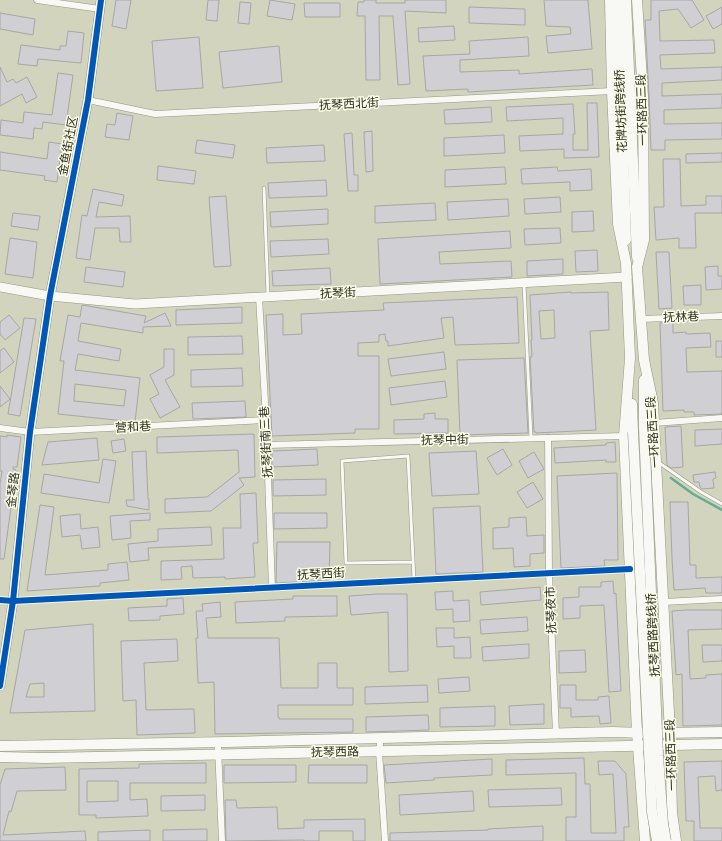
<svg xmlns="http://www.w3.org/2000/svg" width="722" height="841" font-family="'Noto Sans','Noto Sans SC',sans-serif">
<rect width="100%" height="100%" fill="#d2d4be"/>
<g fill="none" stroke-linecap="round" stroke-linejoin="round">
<!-- stream -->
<polyline stroke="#63ae93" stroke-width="2.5" points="671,478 693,494 722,510"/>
</g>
<!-- building -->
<g fill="#d0cfd4" stroke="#a7a7a4" fill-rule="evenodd">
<polygon points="116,0 131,0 126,29 112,26"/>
<polygon points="208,0 219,0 217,21 206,20"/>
<polygon points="270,0 295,4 292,20 267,16"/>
<polygon points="364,0 376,0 376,3 405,3 405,0 446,0 446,13 405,11 410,84 398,85 393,16 379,16 380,80 366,80 365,16 357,16 358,2 364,2"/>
<polygon points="544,0 588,0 592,49 548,53 546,36 571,34 570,27 546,26"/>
<polygon points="651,0 692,0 704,20 691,28 678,9 659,11 660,41 714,40 715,53 660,55 661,69 722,67 722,80 662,83 662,96 722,94 722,108 664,110 664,124 722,123 722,139 665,140 665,150 651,150 649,96 645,20 651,20"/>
<polygon points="240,2 251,3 249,24 238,23"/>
<polygon points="304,3 340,3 340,17 305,17"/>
<polygon points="469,7 525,9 525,25 469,23"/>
<polygon points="722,7 722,24 713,29 706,16"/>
<polygon points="0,13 35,19 33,35 0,29"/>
<polygon points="454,26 455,40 419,42 418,28"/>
<polygon points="68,31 84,33 81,63 38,59 37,66 18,64 21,45 60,50 60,46 66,46"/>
<polygon points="199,37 203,88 156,91 152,41"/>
<polygon points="528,37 529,56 460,60 460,72 519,70 519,74 592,69 593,85 468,92 468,89 426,91 423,56 470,54 469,41"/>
<polygon points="279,46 282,82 223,88 219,52"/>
<polygon points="0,67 7,82 13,79 16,83 27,77 37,97 26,103 22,94 0,106"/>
<polygon points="58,73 73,75 66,125 43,122 42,129 34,128 33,139 0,135 1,120 23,123 24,112 52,115"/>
<polygon points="587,103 597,103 599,157 564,158 564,149 520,151 519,136 563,134 563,118 507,121 506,107 573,104 575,134 573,134 573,150 588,150"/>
<polygon points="491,107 492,122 445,124 444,110"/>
<polygon points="117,113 133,116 129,140 105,137 107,124 115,125"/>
<polygon points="372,131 373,171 366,172 364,132"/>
<polygon points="352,133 354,175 358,175 358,191 348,191 344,134"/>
<polygon points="504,135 505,153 444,156 444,138"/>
<polygon points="197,140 235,145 233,158 195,153"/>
<polygon points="49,142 62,144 57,182 44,180 45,176 0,170 0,152 47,159"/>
<polygon points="324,145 325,161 267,163 266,148"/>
<polygon points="722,153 722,162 686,163 686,154"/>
<polygon points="663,159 680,159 681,206 706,205 706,196 722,196 722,213 695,213 696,248 679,248 679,238 656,240 654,207 664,207"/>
<polygon points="158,166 196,171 194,184 157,180"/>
<polygon points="505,167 506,184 445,187 445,170"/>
<polygon points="557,167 558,171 591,169 592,190 570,191 570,182 522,184 521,169"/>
<polygon points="326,180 327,196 269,198 268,183"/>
<polygon points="93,189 124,195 122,206 99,202 96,217 130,216 131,242 120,242 119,228 95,228 90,260 76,258 82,215 87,216"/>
<polygon points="226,196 231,266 214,267 209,197"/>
<polygon points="560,197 561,212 525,214 524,199"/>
<polygon points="508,199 509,216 448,220 447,202"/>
<polygon points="435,203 436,220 375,223 375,206"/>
<polygon points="328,209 328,224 271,227 270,212"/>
<polygon points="593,211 594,231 572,232 572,212"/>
<polygon points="13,213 40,216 38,230 11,226"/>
<polygon points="560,228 561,243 525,245 524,229"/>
<polygon points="510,231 511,248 439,252 440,264 511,261 512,277 380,284 378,239"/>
<polygon points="10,238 37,242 33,278 5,274"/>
<polygon points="328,239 329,254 271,257 270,241"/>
<polygon points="597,250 598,271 576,272 575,251"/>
<polygon points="656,252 669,252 672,308 659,309"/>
<polygon points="563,259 563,274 527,276 527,261"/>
<polygon points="718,266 718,276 722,276 722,289 706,290 705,267"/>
<polygon points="86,267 125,272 123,287 84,282"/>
<polygon points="330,268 331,284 273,286 272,271"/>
<polygon points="701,285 701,305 684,305 683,286"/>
<path d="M571 292V293L608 292 609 330 590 331 596 430 536 433V432H534L530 357H532L531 340H532L530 295ZM554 310 555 338 541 339 539 311Z"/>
<polygon points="517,297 519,343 455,345 453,317 441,318 444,338 388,346 388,341 386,341 385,334 379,335 379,342 358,343 358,356 379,356 379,429 355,429 355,433 272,436 266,315 283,314 283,335 302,334 301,314 384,310 383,303"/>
<path d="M82 305 146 316 144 323 165 313 171 326 143 327V333L81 323 78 341 121 349 119 361 78 354 75 370 140 378 135 422 58 414 64 361H60L68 315 80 317ZM75 384 126 390 124 406 74 401Z"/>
<polygon points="242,307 242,323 176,325 176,310"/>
<polygon points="9,315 20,328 5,340 0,334 0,322"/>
<polygon points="24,318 36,319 20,416 8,414"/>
<polygon points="673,322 673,333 686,332 686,334 710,333 711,347 686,348 687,372 722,371 722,414 694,415 694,412 684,412 684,410 663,411 660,323"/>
<polygon points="242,336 243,354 188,355 188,337"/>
<rect x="716" y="341" width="6" height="16"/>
<polygon points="4,348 14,362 0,373 0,351"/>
<polygon points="164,349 174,349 174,375 165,380 180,407 160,418 150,399 159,394 150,375 164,367"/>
<polygon points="444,352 446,369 391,376 388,359"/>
<polygon points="524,358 528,433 460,435 457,360"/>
<polygon points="242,368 243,386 191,387 191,370"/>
<polygon points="445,381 447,397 391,405 389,388"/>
<polygon points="0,386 10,399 0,407"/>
<polygon points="245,401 246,417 193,419 192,403"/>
<polygon points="435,413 435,419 448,419 448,433 394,434 394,420 424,419 424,414"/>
<polygon points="681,426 683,467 671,468 667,465 665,427"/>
<polygon points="722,429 722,444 695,446 695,430"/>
<polygon points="254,434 255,477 239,478 244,485 211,511 165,513 165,499 207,497 239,472 238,450 157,453 157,437"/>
<polygon points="7,435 21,437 17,467 13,467 13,469 16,470 4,559 0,559 0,484 2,471 0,471 0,436 7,437"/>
<polygon points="97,438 99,460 42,465 48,442"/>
<polygon points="124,439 126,451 113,453 111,441"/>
<polygon points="615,442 616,462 606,462 606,460 555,463 554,448 606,445 606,443"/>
<polygon points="317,449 318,465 272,467 272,451"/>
<polygon points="503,449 512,465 497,475 487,458"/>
<polygon points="146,451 148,499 149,499 149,510 127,506 126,500 134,500 132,452"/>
<polygon points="476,451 479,494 432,496 429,453"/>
<polygon points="534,452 544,469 528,478 519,461"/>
<polygon points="103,459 116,461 109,503 41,493 44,474 99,483"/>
<polygon points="715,472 716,478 713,479 714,488 702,489 700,487 699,482 694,482 693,475"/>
<polygon points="617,473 618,560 604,560 605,566 561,568 557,476"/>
<polygon points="326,479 326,495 273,496 273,480"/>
<polygon points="533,482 543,499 527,508 517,492"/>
<polygon points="256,493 258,543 253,543 255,577 225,579 225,577 193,578 192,566 181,567 182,579 161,580 161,561 224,559 223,528 241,528 240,494"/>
<polygon points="670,502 688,502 690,565 696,565 696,578 722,577 722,593 706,593 705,588 674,590 672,558"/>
<polygon points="40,505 54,507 45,575 108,570 108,564 127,562 129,580 100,583 100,586 27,591"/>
<polygon points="480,506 483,572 436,574 433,508"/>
<polygon points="150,513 150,520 130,521 131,538 112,540 110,516"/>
<polygon points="274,513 327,513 327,528 274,529"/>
<polygon points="80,514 81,529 98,527 100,547 82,549 80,535 62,537 60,516"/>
<polygon points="526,517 527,536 544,535 544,553 530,554 530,566 514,567 513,548 493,549 493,528 509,527 509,518"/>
<polygon points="211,527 212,545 148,548 149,560 130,562 128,544 158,541 158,529"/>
<polygon points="277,542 330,542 329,580 276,583"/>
<polygon points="613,581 614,594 616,593 621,691 609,692 604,605 580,606 580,618 563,619 563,598 579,597 579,587 601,587 601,582"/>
<polygon points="540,587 541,600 481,605 480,592"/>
<polygon points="453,591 453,601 469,600 470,621 453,622 453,609 436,610 435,592"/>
<polygon points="378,594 407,594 408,671 389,672 388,612 351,615 349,596"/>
<polygon points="293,596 337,596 337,616 285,617 285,621 236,623 235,602 293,599"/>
<polygon points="183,598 184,614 160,616 160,620 129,621 128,608 167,606 167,599"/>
<polygon points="220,602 221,617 206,618 208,638 279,638 281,688 318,688 318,663 337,663 337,688 353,688 353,705 278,705 278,717 279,717 279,719 353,719 353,732 215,734 214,682 198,683 196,638 198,638 196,611 203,611 202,604"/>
<polygon points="686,610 722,610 722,629 688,630 690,679 706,678 706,675 722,674 722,725 683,726 682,674 676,675 672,611"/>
<polygon points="527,617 528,631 481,634 480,620"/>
<path d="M93 624 95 711 10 713 25 630ZM44 683V697H26L30 684Z"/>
<polygon points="436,628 454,628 454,638 470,637 471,658 454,658 454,646 437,647"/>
<polygon points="177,639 178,661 144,663 146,710 194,709 195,733 137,735 136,700 123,701 121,641"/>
<polygon points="529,644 529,658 483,661 482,647"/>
<polygon points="702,645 722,645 722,661 703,662"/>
<polygon points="585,650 586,672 559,673 559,651"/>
<polygon points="469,677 470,691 439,693 438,679"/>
<polygon points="427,685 428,702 365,704 365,687"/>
<polygon points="560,685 576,685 576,700 598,700 598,697 609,696 611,723 600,724 599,716 571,717 571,708 560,708"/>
<polygon points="544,704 544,724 510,725 509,706"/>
<polygon points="495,706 495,726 440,727 440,708"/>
<polygon points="428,715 429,730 366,732 366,717"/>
<polygon points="584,758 585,784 590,784 591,833 616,833 613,774 599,775 598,761 615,761 626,774 629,827 624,827 624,841 566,841 566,817 576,817 576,773 506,775 506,760"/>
<polygon points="492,759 492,775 434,778 434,780 386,783 384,765"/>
<polygon points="722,761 722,790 716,791 715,776 698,777 700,828 722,828 722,841 694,841 694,821 686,821 684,762"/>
<path d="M206 763V783H130V800L147 799 148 816 96 818V815H79V769L139 768V764ZM87 781H118V801L87 802Z"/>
<polygon points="224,765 296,765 296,782 224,783"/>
<polygon points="309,765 367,765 367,783 308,783"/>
<polygon points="65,767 66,790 17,791 11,812 9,811 3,835 85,831 86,841 0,841 0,785 5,769"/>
<polygon points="561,788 562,805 489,807 488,790"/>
<polygon points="473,791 474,811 400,815 399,795"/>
<polygon points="205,795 205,810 161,811 161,796"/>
<polygon points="225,800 236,800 237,808 277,807 278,829 304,828 304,820 365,819 365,841 353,841 353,831 319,831 319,841 304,841 304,840 226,841"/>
<polygon points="543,826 543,841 390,841 390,833 488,830 488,829"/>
<polygon points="207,829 207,841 163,841 163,830"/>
<polygon points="150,830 150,841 98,841 98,832"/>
</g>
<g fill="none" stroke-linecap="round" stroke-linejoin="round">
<!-- lane casing -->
<g stroke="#949585" stroke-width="4">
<g id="lane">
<polyline points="264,188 268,296"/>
<polyline points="524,284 531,438"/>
<polyline points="658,462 701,492 722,504"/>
<polyline points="413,562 346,563 342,461 408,456 414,580"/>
</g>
</g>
<!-- street casing -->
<g stroke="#949585" stroke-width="7">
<g id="street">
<polyline points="37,0 100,9"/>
<polyline points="88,100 155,114 612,91"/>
<polyline points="259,297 266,420 272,588"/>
<polyline points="641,319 722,316"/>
<polyline points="654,423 722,418"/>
<polyline points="0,428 30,432 266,420"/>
<polyline points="548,438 549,573 556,733"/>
<polyline points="267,445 624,436"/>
<polyline points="0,600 13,601 630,569"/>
<polyline points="663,602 722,599"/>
<polyline points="380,744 379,751 385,841"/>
<polyline points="218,747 222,841"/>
</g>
</g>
<!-- secondary casing -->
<g stroke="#949585" stroke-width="10">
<g id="secondary">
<polyline points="0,287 50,296 135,304 627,277"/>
<polyline points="0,686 13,601 30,432 50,296 88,100 101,0"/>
</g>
</g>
<!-- primary casing -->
<g stroke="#949585" stroke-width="11">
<g id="primary">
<polyline points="610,0 612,91 618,224 626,263 630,358 624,436 637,733 645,841"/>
<polyline points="618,0 626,240"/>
<polyline points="626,0 637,257"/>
<polyline points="637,0 643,96 644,240 637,267 644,360 653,403 670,733 672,813 676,841"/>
<polyline points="632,404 633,432"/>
<polyline points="644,428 644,380"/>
<polyline points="664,733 722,732"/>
<polyline points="0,746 228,742 613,732 644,733"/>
<polyline points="0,757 45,758 722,744"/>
</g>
</g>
<!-- lane -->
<use href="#lane" stroke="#f8f9f5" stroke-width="3"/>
<!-- street -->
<use href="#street" stroke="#f8f9f5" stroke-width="6"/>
<!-- secondary -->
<use href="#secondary" stroke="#f8f9f5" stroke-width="9"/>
<!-- primary -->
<use href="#primary" stroke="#f8f9f5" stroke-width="10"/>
<!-- primary-bridge casing -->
<g stroke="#949585" stroke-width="11" stroke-linecap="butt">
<g id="primary-bridge">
<polyline points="644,428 658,756 663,824 666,841"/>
<polyline points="633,432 652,812 657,841"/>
</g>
</g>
<!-- primary-bridge -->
<use href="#primary-bridge" stroke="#f8f9f5" stroke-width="10"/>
<!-- cycleway casing -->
<g stroke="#fafce7" stroke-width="8">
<g id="cycleway">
<polyline points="0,600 13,601 630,569"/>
<polyline points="0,686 13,601 30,432 50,296 88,100 101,0"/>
</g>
</g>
<!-- cycleway -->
<use href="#cycleway" stroke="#0057b8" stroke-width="6"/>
</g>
<g text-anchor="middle" stroke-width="3" stroke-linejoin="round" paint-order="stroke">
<!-- street labels -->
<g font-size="12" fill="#2e2f20" stroke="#fafce7">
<text transform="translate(349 104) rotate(-3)" y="4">抚琴西北街</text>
<text transform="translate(642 110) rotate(-92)" y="4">一环路西三段</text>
<text transform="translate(621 111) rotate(-92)" y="4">花牌坊街跨线桥</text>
<text transform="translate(68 146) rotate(-79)" y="4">金鱼街社区</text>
<text transform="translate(338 293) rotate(-3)" y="4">抚琴街</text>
<text transform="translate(681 317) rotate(-2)" y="4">抚林巷</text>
<text transform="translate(133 427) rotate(-3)" y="4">营和巷</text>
<text transform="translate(653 432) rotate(-94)" y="4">一环路西三段</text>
<text transform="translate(445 440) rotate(-1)" y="4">抚琴中街</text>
<text transform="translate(266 442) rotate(-93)" y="4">抚琴街南三巷</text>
<text transform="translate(13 490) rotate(-84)" y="4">金琴路</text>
<text transform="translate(321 574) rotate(-3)" y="4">抚琴西街</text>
<text transform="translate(551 610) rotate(-92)" y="4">抚琴夜市</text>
<text transform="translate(653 635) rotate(-93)" y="4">抚琴西路跨线桥</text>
<text transform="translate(335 752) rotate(-1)" y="4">抚琴西路</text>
<text transform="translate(671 755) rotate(-92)" y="4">一环路西三段</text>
</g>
</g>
</svg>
